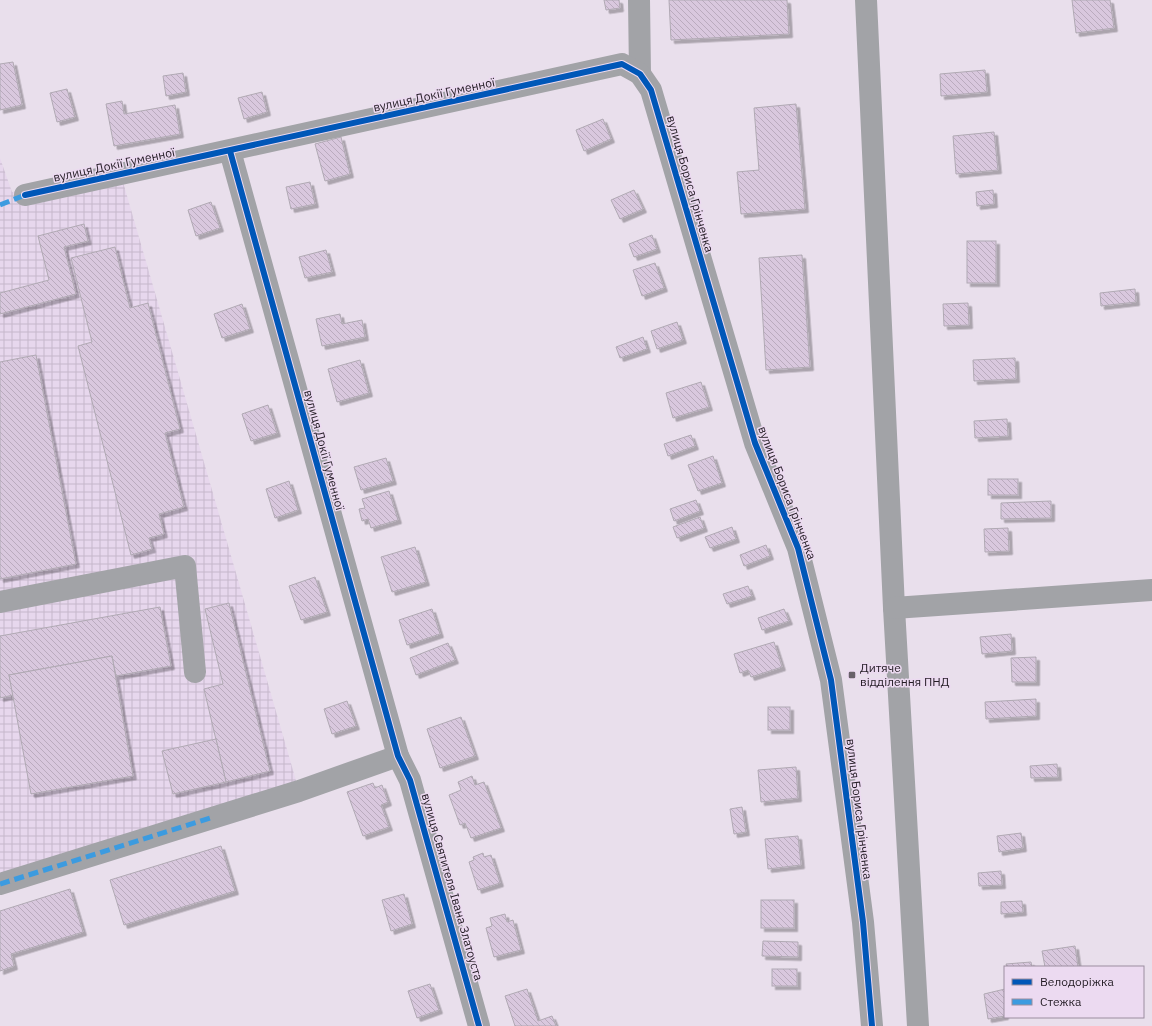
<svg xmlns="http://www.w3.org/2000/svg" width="1152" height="1026" font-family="'IBM Plex Sans',sans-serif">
<defs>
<pattern id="industrial-grid" width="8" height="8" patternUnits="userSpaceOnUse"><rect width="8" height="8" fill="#e7d7ed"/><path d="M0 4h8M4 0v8" fill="none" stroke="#c6b8cb"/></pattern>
<pattern id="building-back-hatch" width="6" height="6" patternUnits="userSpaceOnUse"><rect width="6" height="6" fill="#d9c8de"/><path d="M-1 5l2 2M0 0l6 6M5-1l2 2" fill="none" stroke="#baabbe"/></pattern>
<filter id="shadow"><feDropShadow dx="3.5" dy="3.5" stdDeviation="0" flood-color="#0004"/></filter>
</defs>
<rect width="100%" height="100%" fill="#e9dfec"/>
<!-- industrial -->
<polygon fill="url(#industrial-grid)" points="0,158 12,192 121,175 299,791 0,884"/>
<!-- building -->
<g fill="url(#building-back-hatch)" stroke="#b0a9b3" filter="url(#shadow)">
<polygon points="604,0 619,0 620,8 606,10"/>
<polygon points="669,0 787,0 789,34 671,40"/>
<polygon points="1072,0 1110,0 1114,28 1076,33"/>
<polygon points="13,62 22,105 0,110 0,64"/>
<polygon points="985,70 987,92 941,96 940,74"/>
<polygon points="183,73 186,92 166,96 163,76"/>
<polygon points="67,89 75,117 57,122 50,93"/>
<polygon points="262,92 267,112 244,119 238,98"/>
<polygon points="122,101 124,114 175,105 180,134 114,146 106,104"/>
<polygon points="796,104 805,209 741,214 737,172 759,170 754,108"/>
<polygon points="603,119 611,139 584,151 576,130"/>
<polygon points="994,132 998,170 956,174 953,136"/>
<polygon points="341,137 350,174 325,181 315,144"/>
<polygon points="310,182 315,204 291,209 286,187"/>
<polygon points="634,190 643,209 620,219 611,200"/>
<polygon points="993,190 994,204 977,206 976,192"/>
<polygon points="211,202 220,228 196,236 188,210"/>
<polygon points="84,224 88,241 64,247 76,294 0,314 0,293 49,280 38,236"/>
<polygon points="652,235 657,249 634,257 629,244"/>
<rect x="967" y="241" width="29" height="42"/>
<polygon points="115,247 130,308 148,303 180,429 165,433 184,507 159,514 164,534 149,538 152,549 131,555 78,346 92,342 71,258"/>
<polygon points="326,250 332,272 305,278 299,257"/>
<polygon points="802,255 810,367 766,370 759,258"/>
<polygon points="655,263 664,288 642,296 633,270"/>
<polygon points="1135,289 1136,302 1101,306 1100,293"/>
<polygon points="968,303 969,325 944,326 943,304"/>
<polygon points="242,304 250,329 222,338 214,314"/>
<polygon points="340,314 342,324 362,320 365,337 322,346 316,319"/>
<polygon points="677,322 683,340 657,349 651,331"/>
<polygon points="643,337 647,349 620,358 616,347"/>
<polygon points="36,355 76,564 0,579 0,362"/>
<polygon points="1015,358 1016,379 974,381 973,360"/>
<polygon points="360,360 369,393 337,402 328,369"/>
<polygon points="701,382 709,407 673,418 666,393"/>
<polygon points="268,405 277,433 251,441 242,414"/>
<polygon points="1007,419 1008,436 975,438 974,421"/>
<polygon points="691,435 695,446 668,456 664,444"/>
<polygon points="713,456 722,483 698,491 688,465"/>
<polygon points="386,458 393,481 361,490 354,467"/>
<rect x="988" y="479" width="30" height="16"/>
<polygon points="289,481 298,510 275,518 266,489"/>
<polygon points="389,491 398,520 371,528 368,519 362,521 359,509 365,508 362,499"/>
<polygon points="696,500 700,511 674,521 670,509"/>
<polygon points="1051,501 1051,518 1001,519 1001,503"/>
<polygon points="700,517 704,528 677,538 673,527"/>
<polygon points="732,527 736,539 710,548 705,537"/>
<polygon points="1008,528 1009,551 985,552 984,529"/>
<polygon points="766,545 770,556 744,566 740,555"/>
<polygon points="415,547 426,582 392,592 381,557"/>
<polygon points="315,577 327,612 301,620 289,586"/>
<polygon points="748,586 752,596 727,604 723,594"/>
<polygon points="229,603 270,771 226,782 204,689 223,684 205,609"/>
<polygon points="160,607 171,666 116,676 112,656 9,675 13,695 0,698 0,636"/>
<polygon points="432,609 440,634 407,645 399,620"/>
<polygon points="784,609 789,621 762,630 758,618"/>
<polygon points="1011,634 1012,651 982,654 980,637"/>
<polygon points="774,642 782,667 751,677 748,670 740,673 734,654"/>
<polygon points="448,643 455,660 416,675 410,658"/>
<polygon points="112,656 133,776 31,794 9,675"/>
<polygon points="1036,657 1036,682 1012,682 1011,658"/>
<polygon points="1036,699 1036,716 986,719 985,702"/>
<polygon points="347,701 356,726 332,734 324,709"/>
<rect x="768" y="707" width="22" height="23"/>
<polygon points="461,717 475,756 440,768 427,729"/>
<polygon points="216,739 226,782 173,794 162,751"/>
<polygon points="1057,764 1058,777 1031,778 1030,766"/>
<polygon points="796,767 798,798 761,802 758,770"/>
<polygon points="472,776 475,785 484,782 501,828 471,838 465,823 460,825 449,795 461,790 458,782"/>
<polygon points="373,783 375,788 382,785 388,802 381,805 389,827 363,836 347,792"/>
<polygon points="742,807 746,832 734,834 730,809"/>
<polygon points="1021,833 1023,848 999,852 997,836"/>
<polygon points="798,836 801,865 768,869 765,839"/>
<polygon points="221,846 235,891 124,925 110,880"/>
<polygon points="483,853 484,857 491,855 500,883 478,890 469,862 474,860 473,857"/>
<polygon points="1001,871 1002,885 979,886 978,873"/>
<polygon points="70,889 83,932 11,954 14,966 0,971 0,911"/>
<polygon points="404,894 412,924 391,931 382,900"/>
<rect x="761" y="900" width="33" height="28"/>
<polygon points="1022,901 1023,912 1001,914 1001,902"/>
<polygon points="505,914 507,922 513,920 521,950 494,957 486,928 492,926 490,918"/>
<polygon points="763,941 798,942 798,957 762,956"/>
<polygon points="1075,946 1078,967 1045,967 1042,951"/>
<polygon points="1031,962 1032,967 1007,967 1006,964"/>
<rect x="772" y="969" width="25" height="17"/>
<polygon points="430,984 439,1010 417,1018 408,991"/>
<polygon points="527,989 538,1021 552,1016 556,1026 515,1026 505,996"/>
<polygon points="1005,989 1005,1016 988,1019 984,994"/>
</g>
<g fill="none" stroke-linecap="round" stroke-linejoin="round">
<!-- minor -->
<g stroke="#a2a3a7" stroke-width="22">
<polyline points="639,0 640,74"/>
<polyline points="866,0 894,608 918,1026"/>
<polyline points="230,151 398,756 410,780 479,1026"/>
<polyline points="25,195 622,64 640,74 651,90 755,443 798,548 831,680 863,922 872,1026"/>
<polyline points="0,602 185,566 195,672"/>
<polyline points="894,608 1152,590"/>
<polyline points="0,884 299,791 398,756"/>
</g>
<!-- quiet -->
<g stroke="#3c9be0" stroke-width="5" stroke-dasharray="10 5" stroke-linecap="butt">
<polyline points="0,205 25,195"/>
<polyline points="0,884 210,818"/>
</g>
<!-- cycleway casing -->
<g stroke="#ecdaf1" stroke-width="8">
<g id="cycleway">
<polyline points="230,151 398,756 410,780 479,1026"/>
<polyline points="25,195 622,64 640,74 651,90 755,443 798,548 831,680 863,922 872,1026"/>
</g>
</g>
<!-- cycleway -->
<use href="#cycleway" stroke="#0057b8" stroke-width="6"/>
</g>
<!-- markers -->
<rect fill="#68606a" stroke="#ecdaf1" stroke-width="1.5" x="848" y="671" width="8" height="8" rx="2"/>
<g text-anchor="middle" stroke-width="3" stroke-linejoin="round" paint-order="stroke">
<!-- street labels -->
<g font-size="12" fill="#231c24" stroke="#ecdaf1">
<text transform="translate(434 95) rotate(-12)" y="4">вулиця Докії Гуменної</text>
<text transform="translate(114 165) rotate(-12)" y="4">вулиця Докії Гуменної</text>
<text transform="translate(690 184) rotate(74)" y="4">вулиця Бориса Грінченка</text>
<text transform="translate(324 450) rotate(75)" y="4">вулиця Докії Гуменної</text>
<text transform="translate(787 493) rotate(69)" y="4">вулиця Бориса Грінченка</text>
<text transform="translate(859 809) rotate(83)" y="4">вулиця Бориса Грінченка</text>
<text transform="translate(452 887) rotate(74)" y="4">вулиця Святителя Івана Златоуста</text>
</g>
<!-- poi labels -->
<g font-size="12" fill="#231c24" stroke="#ecdaf1" text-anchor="start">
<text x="860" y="672">Дитяче<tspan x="860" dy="14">відділення ПНД</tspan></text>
</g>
</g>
<!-- legend -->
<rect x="1004" y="966" width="140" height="52" fill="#ecdaf1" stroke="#9c8e9f"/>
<rect x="1012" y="979" width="20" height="6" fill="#0057b8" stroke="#9c8e9f"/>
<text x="1040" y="986" font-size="12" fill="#231c24">Велодоріжка</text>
<rect x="1012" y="999" width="20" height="6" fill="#3c9be0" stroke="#9c8e9f"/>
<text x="1040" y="1006" font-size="12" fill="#231c24">Стежка</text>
</svg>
